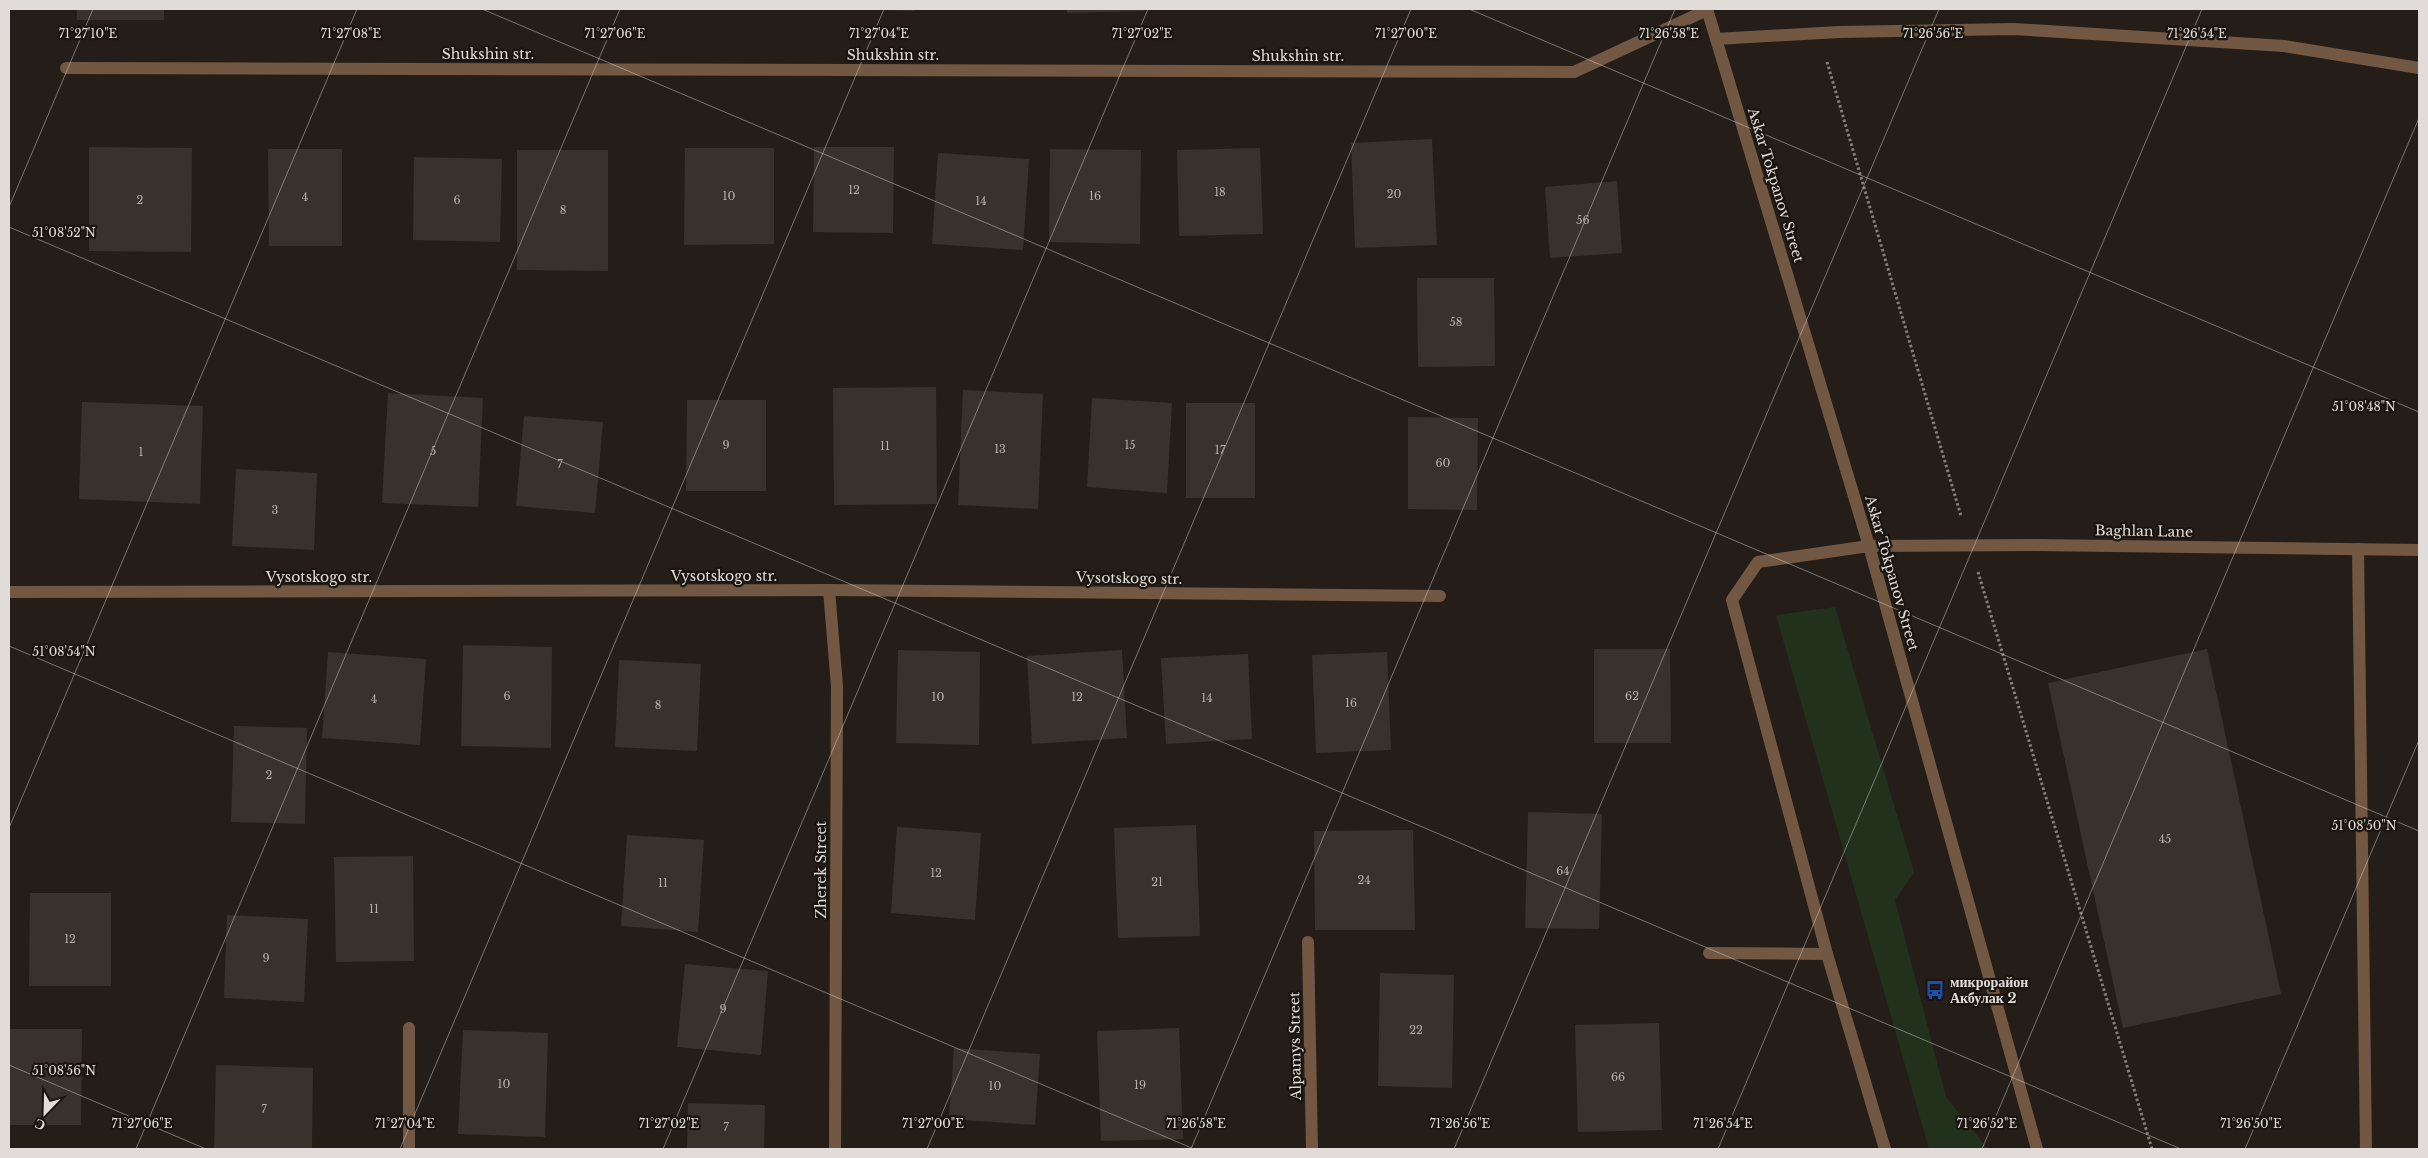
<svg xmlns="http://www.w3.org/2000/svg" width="2428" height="1158" font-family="'Libre Baskerville',serif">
<rect width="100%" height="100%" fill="#251e18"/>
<!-- green -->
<polygon fill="#21311c" points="1835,607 1914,872 1895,900 1946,1097 1988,1149 1929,1149 1776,615"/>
<!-- building -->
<g fill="#39312c">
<rect x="77" y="9" width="87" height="11"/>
<polygon points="885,9 914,9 914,11 885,10"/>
<polygon points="1067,9 1144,9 1144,11 1067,13"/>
<polygon points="1432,139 1437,245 1355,248 1351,143"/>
<polygon points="89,147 192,148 191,252 89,251"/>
<polygon points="814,147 894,147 893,233 813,232"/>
<polygon points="685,148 774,148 774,244 684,245"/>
<polygon points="1260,148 1263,234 1179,236 1177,150"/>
<polygon points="268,149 342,149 342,246 269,246"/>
<polygon points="1050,149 1141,150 1140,244 1049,242"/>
<polygon points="517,150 608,150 608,271 517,270"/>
<polygon points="938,153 1029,159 1023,250 932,244"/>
<polygon points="414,157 502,159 500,242 413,240"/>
<polygon points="1617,181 1622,253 1550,258 1545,187"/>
<polygon points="1417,278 1494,278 1495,366 1418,367"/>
<polygon points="936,387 937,504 834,505 833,388"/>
<polygon points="963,390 1043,394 1038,509 958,505"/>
<polygon points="388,393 483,398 478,507 382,503"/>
<polygon points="1092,398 1172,403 1167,493 1087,487"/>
<polygon points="687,400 766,400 766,491 686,491"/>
<polygon points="82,402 203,406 200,504 79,499"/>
<rect x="1186" y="403" width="69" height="95"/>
<polygon points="524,416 603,422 595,513 516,506"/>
<polygon points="1408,417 1478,418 1477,510 1408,509"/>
<polygon points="236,469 317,473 314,550 232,546"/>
<polygon points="463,645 552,647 551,748 461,746"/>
<polygon points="1594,649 1670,649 1671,743 1594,743"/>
<polygon points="2207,649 2281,994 2123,1028 2048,683"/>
<polygon points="898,650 980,652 979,745 896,743"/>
<polygon points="1122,650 1127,738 1032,744 1027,656"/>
<polygon points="328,652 426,659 420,745 322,738"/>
<polygon points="1387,652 1391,750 1316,753 1312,655"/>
<polygon points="1248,654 1252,739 1166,744 1161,658"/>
<polygon points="619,660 701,664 697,751 615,747"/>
<polygon points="234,726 307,728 305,824 231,822"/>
<polygon points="1528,812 1602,814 1599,929 1525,928"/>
<polygon points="1196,825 1200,936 1118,938 1114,828"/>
<polygon points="897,827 981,833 975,920 891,913"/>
<polygon points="1413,830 1415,930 1315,930 1314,831"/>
<polygon points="627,835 704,840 698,932 621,926"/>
<polygon points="413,856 414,961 336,962 334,857"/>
<polygon points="30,893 111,893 111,986 29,986"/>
<polygon points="227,915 308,919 304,1002 224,998"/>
<polygon points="685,964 768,971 761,1055 677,1047"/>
<polygon points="1380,973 1454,975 1452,1088 1378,1086"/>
<polygon points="1659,1023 1662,1130 1578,1132 1575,1025"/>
<polygon points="1179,1028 1183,1139 1101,1141 1097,1031"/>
<polygon points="9,1029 82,1029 81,1125 9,1125"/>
<polygon points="463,1030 548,1033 545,1137 458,1134"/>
<polygon points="954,1048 1040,1054 1035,1125 949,1119"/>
<polygon points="216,1065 313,1068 312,1149 214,1149"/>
<polygon points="688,1103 765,1105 764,1149 687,1149"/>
</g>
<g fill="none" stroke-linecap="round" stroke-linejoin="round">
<!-- path -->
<g stroke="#857f7a" stroke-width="3" stroke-dasharray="2.5 2.5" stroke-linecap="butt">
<polyline points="1827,62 1961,516"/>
<polyline points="1978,572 2152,1149"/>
</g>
<!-- minor -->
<g stroke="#725843" stroke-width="12">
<polyline points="1707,9 1869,546 2037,1149"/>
<polyline points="1716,39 1839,32 2014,29 2284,46 2419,68"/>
<polyline points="66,68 1574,72 1707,10"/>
<polyline points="2358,549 2366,1149"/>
<polyline points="829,590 837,686 835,1149"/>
<polyline points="9,592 829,590 1440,596"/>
<polyline points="1308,942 1312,1149"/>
<polyline points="1709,953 1827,954"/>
<polyline points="409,1149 409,1028"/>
<polyline points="1885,1149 1827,954 1732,600 1758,562 1869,546 2034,545 2419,550"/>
</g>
</g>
<!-- ticks -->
<path fill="none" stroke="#e1dcd9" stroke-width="1" stroke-opacity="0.45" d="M482 9 2419 831M1469 9 2419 412M9 207 93 9M9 227 2181 1149M9 646 1194 1149M9 828 357 9M9 1065 206 1149M136 1149 620 9M400 1149 884 9M663 1149 1148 9M927 1149 1411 9M1191 1149 1675 9M1454 1149 1939 9M1718 1149 2202 9M1982 1149 2419 118M2245 1149 2419 740"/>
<!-- icons -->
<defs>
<g id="bus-bare" transform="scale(1.5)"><path d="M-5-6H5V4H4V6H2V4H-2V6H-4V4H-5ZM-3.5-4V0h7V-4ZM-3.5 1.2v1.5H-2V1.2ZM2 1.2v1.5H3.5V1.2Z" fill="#1a4fb4" stroke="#1b150f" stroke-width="2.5" paint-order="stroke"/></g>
</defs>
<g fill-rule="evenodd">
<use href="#bus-bare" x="1935" y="990"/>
</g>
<g text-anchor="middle" stroke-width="4.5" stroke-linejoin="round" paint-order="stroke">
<!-- number labels -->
<g font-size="11" fill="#b7b1ae">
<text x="854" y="194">12</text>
<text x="1220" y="196">18</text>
<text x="1394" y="198">20</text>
<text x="729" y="200">10</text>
<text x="1095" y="200">16</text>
<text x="305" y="201">4</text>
<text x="140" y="204">2</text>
<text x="457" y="204">6</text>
<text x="981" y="205">14</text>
<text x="563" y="214">8</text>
<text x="1583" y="224">56</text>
<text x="1456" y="326">58</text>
<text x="726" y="449">9</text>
<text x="1130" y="449">15</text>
<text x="885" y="450">11</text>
<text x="1000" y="453">13</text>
<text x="1220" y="454">17</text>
<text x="433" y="455">5</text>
<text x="141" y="456">1</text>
<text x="1443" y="467">60</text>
<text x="560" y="468">7</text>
<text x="275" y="514">3</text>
<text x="507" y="700">6</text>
<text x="1632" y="700">62</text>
<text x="938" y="701">10</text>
<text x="1077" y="701">12</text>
<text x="1207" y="702">14</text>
<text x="374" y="703">4</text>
<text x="1351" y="707">16</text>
<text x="658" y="709">8</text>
<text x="269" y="779">2</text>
<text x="2165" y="843">45</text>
<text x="1563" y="875">64</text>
<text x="936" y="877">12</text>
<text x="1364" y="884">24</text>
<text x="1157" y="886">21</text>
<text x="663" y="887">11</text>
<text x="374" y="913">11</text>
<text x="70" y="943">12</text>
<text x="266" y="962">9</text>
<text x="723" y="1013">9</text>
<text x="1416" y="1034">22</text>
<text x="1618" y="1081">66</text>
<text x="504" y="1088">10</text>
<text x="1140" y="1089">19</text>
<text x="995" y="1090">10</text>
<text x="264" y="1113">7</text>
<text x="726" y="1131">7</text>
</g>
<!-- street labels -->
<g font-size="14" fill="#e1dcd9" stroke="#1b150f">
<text x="488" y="59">Shukshin str.</text>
<text x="893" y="60">Shukshin str.</text>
<text x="1298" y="61">Shukshin str.</text>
<text transform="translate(1776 185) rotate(73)" y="5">Askar Tokpanov Street</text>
<text transform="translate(2144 531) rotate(1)" y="5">Baghlan Lane</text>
<text transform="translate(1892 573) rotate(74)" y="5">Askar Tokpanov Street</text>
<text x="724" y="581">Vysotskogo str.</text>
<text x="319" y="582">Vysotskogo str.</text>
<text transform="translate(1129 578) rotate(1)" y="5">Vysotskogo str.</text>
<text transform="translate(821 870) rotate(-90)" y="5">Zherek Street</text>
<text transform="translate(1295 1046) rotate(-91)" y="5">Alpamys Street</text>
</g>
<!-- poi labels -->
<g font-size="14" font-weight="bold" fill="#e1dcd9" stroke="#1b150f" text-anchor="start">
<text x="1950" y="987">микрорайон<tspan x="1950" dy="16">Акбулак 2</tspan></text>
</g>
</g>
<g font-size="12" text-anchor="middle" fill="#e1dcd9" stroke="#1b150f" stroke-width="4.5" stroke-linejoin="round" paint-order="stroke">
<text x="88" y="38">71°27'10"E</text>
<text x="351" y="38">71°27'08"E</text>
<text x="615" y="38">71°27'06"E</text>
<text x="879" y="38">71°27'04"E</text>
<text x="1142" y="38">71°27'02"E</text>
<text x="1406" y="38">71°27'00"E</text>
<text x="1669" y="38">71°26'58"E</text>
<text x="1933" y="38">71°26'56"E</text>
<text x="2197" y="38">71°26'54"E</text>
<text x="64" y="237">51°08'52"N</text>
<text x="2364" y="411">51°08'48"N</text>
<text x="64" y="656">51°08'54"N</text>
<text x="2364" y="830">51°08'50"N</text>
<text x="64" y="1075">51°08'56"N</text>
<text x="142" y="1128">71°27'06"E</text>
<text x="405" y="1128">71°27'04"E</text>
<text x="669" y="1128">71°27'02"E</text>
<text x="933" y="1128">71°27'00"E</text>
<text x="1196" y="1128">71°26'58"E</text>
<text x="1460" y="1128">71°26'56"E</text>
<text x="1723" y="1128">71°26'54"E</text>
<text x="1987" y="1128">71°26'52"E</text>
<text x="2251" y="1128">71°26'50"E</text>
</g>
<!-- border -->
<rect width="2428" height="1158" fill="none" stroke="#e1dcd9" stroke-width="20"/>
<!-- north arrow -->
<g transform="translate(45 1113) rotate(203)" stroke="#1b150f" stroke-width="4" paint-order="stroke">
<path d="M0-4L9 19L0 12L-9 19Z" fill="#e1dcd9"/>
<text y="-8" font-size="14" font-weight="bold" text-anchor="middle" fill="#e1dcd9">С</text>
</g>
</svg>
